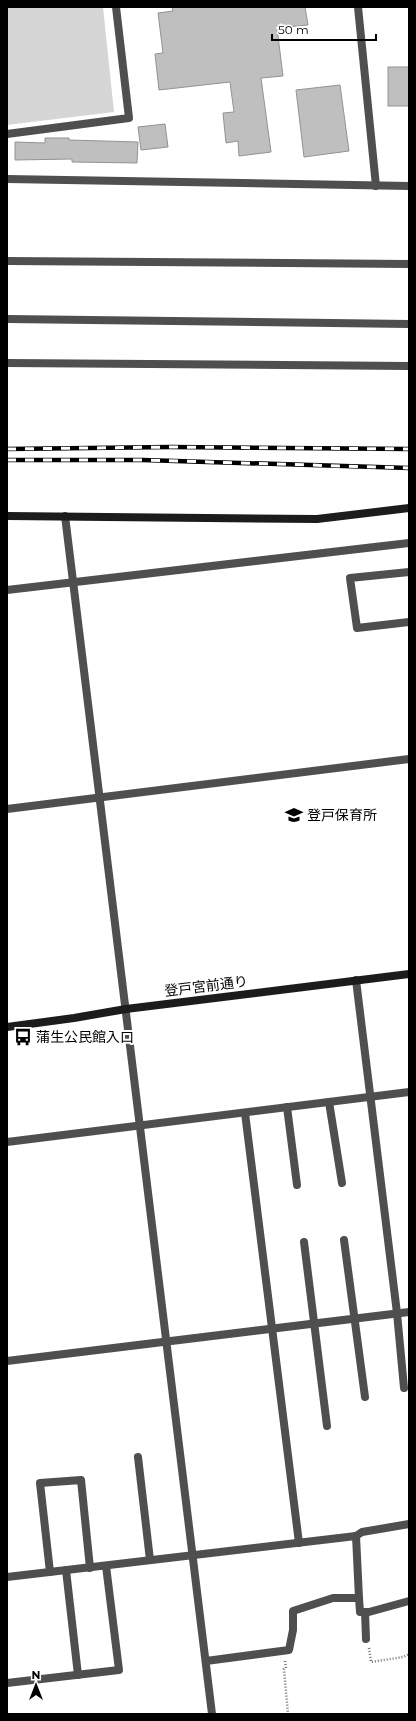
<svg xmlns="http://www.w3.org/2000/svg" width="416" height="1721" font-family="Montserrat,'Noto Sans JP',sans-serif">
<rect width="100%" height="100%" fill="#fff"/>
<!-- green -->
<polygon fill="#d6d6d6" points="7,7 103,7 114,112 7,125"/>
<!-- building -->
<g fill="#bfbfbf" stroke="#939393">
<polygon points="172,7 305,7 308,25 277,28 283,76 261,78 271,152 239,156 238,141 226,143 223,113 234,112 230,82 159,90 155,54 163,53 158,13 173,11"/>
<rect x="388" y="67" width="21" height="39"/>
<polygon points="340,85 349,151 304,157 296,90"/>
<polygon points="165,124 168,147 141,150 138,127"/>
<polygon points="45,138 69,138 69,140 138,142 137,163 72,162 72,159 15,160 15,142 45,143"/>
</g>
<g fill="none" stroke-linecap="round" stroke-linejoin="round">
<!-- path -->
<g stroke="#717171" stroke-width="2.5" stroke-dasharray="1 2" stroke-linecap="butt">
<polyline points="369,1648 371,1662 403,1657 409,1654"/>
<polyline points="285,1661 286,1668 284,1669 288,1714"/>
</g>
<!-- lane -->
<g stroke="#4f4f4f" stroke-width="8">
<polyline points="358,7 376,186"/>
<polyline points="7,179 409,186"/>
<polyline points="7,261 409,264"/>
<polyline points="7,319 409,324"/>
<polyline points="7,363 409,366"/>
<polyline points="409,572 350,578 357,628 409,622"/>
<polyline points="329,1102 342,1183"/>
<polyline points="287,1107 297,1185"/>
<polyline points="344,1240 365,1397"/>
<polyline points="304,1242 327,1426"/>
<polyline points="397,1313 404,1388"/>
<polyline points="138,1457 150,1560"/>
<polyline points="356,1536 359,1598"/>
<polyline points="66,1570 78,1675"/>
<polyline points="50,1572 40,1483 81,1480 90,1568"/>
<polyline points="206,1661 289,1650 293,1630 293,1611 333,1598 359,1598 360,1612 369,1612 409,1601"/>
</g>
<!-- street -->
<g stroke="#4f4f4f" stroke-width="8">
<polyline points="7,134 129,118 116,7"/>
<polyline points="65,516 212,1714"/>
<polyline points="7,590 409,543"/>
<polyline points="7,809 409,759"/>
<polyline points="356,980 397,1313"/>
<polyline points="245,1113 299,1543"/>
<polyline points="7,1142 409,1092"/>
<polyline points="7,1361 409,1312"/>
<polyline points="7,1577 356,1536 362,1532 409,1524"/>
<polyline points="365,1612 366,1639"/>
<polyline points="7,1683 119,1670 106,1566"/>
</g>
<!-- secondary -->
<g stroke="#1c1c1c" stroke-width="8">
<polyline points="7,516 317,519 409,508"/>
<polyline points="7,1027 74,1018 126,1009 409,974"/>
</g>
<!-- rail casing -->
<g stroke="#000" stroke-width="4.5">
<g id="rail">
<polyline points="7,449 171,447 409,449"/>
<polyline points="7,460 143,460 409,468"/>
</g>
</g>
<!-- rail -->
<use href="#rail" stroke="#fff" stroke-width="3" stroke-dasharray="9" stroke-linecap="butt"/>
</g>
<!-- icons -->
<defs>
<g id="school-bare" transform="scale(1.38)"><path d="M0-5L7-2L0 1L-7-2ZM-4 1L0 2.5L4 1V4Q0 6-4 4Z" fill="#000" stroke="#fff" stroke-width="2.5" paint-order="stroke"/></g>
<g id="bus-bare" transform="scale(1.38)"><path d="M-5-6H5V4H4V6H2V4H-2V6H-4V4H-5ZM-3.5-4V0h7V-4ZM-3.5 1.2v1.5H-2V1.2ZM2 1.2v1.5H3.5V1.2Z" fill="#000" stroke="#fff" stroke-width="2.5" paint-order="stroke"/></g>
</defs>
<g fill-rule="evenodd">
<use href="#school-bare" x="294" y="815"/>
<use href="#bus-bare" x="23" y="1037"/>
</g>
<g text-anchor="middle" stroke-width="4" stroke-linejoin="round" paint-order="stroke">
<!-- poi labels -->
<g font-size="14" fill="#000" stroke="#fff" text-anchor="start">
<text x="307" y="820">登戸保育所</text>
<text x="36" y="1042">蒲生公民館入口</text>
</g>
<!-- street labels -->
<g font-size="14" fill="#000" stroke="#fff">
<text transform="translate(206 986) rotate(-7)" y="5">登戸宮前通り</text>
</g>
</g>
<!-- border -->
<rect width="416" height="1721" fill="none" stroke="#000000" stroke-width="16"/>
<!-- north arrow -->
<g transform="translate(36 1685)" stroke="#ffffff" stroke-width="3" paint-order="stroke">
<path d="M0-3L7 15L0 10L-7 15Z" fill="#000000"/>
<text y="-6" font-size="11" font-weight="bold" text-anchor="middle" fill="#000000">N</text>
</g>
<!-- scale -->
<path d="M272 34v6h104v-6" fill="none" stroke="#000000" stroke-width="2"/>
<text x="278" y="34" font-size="12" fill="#000000" stroke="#ffffff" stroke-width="3" paint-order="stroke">50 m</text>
</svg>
